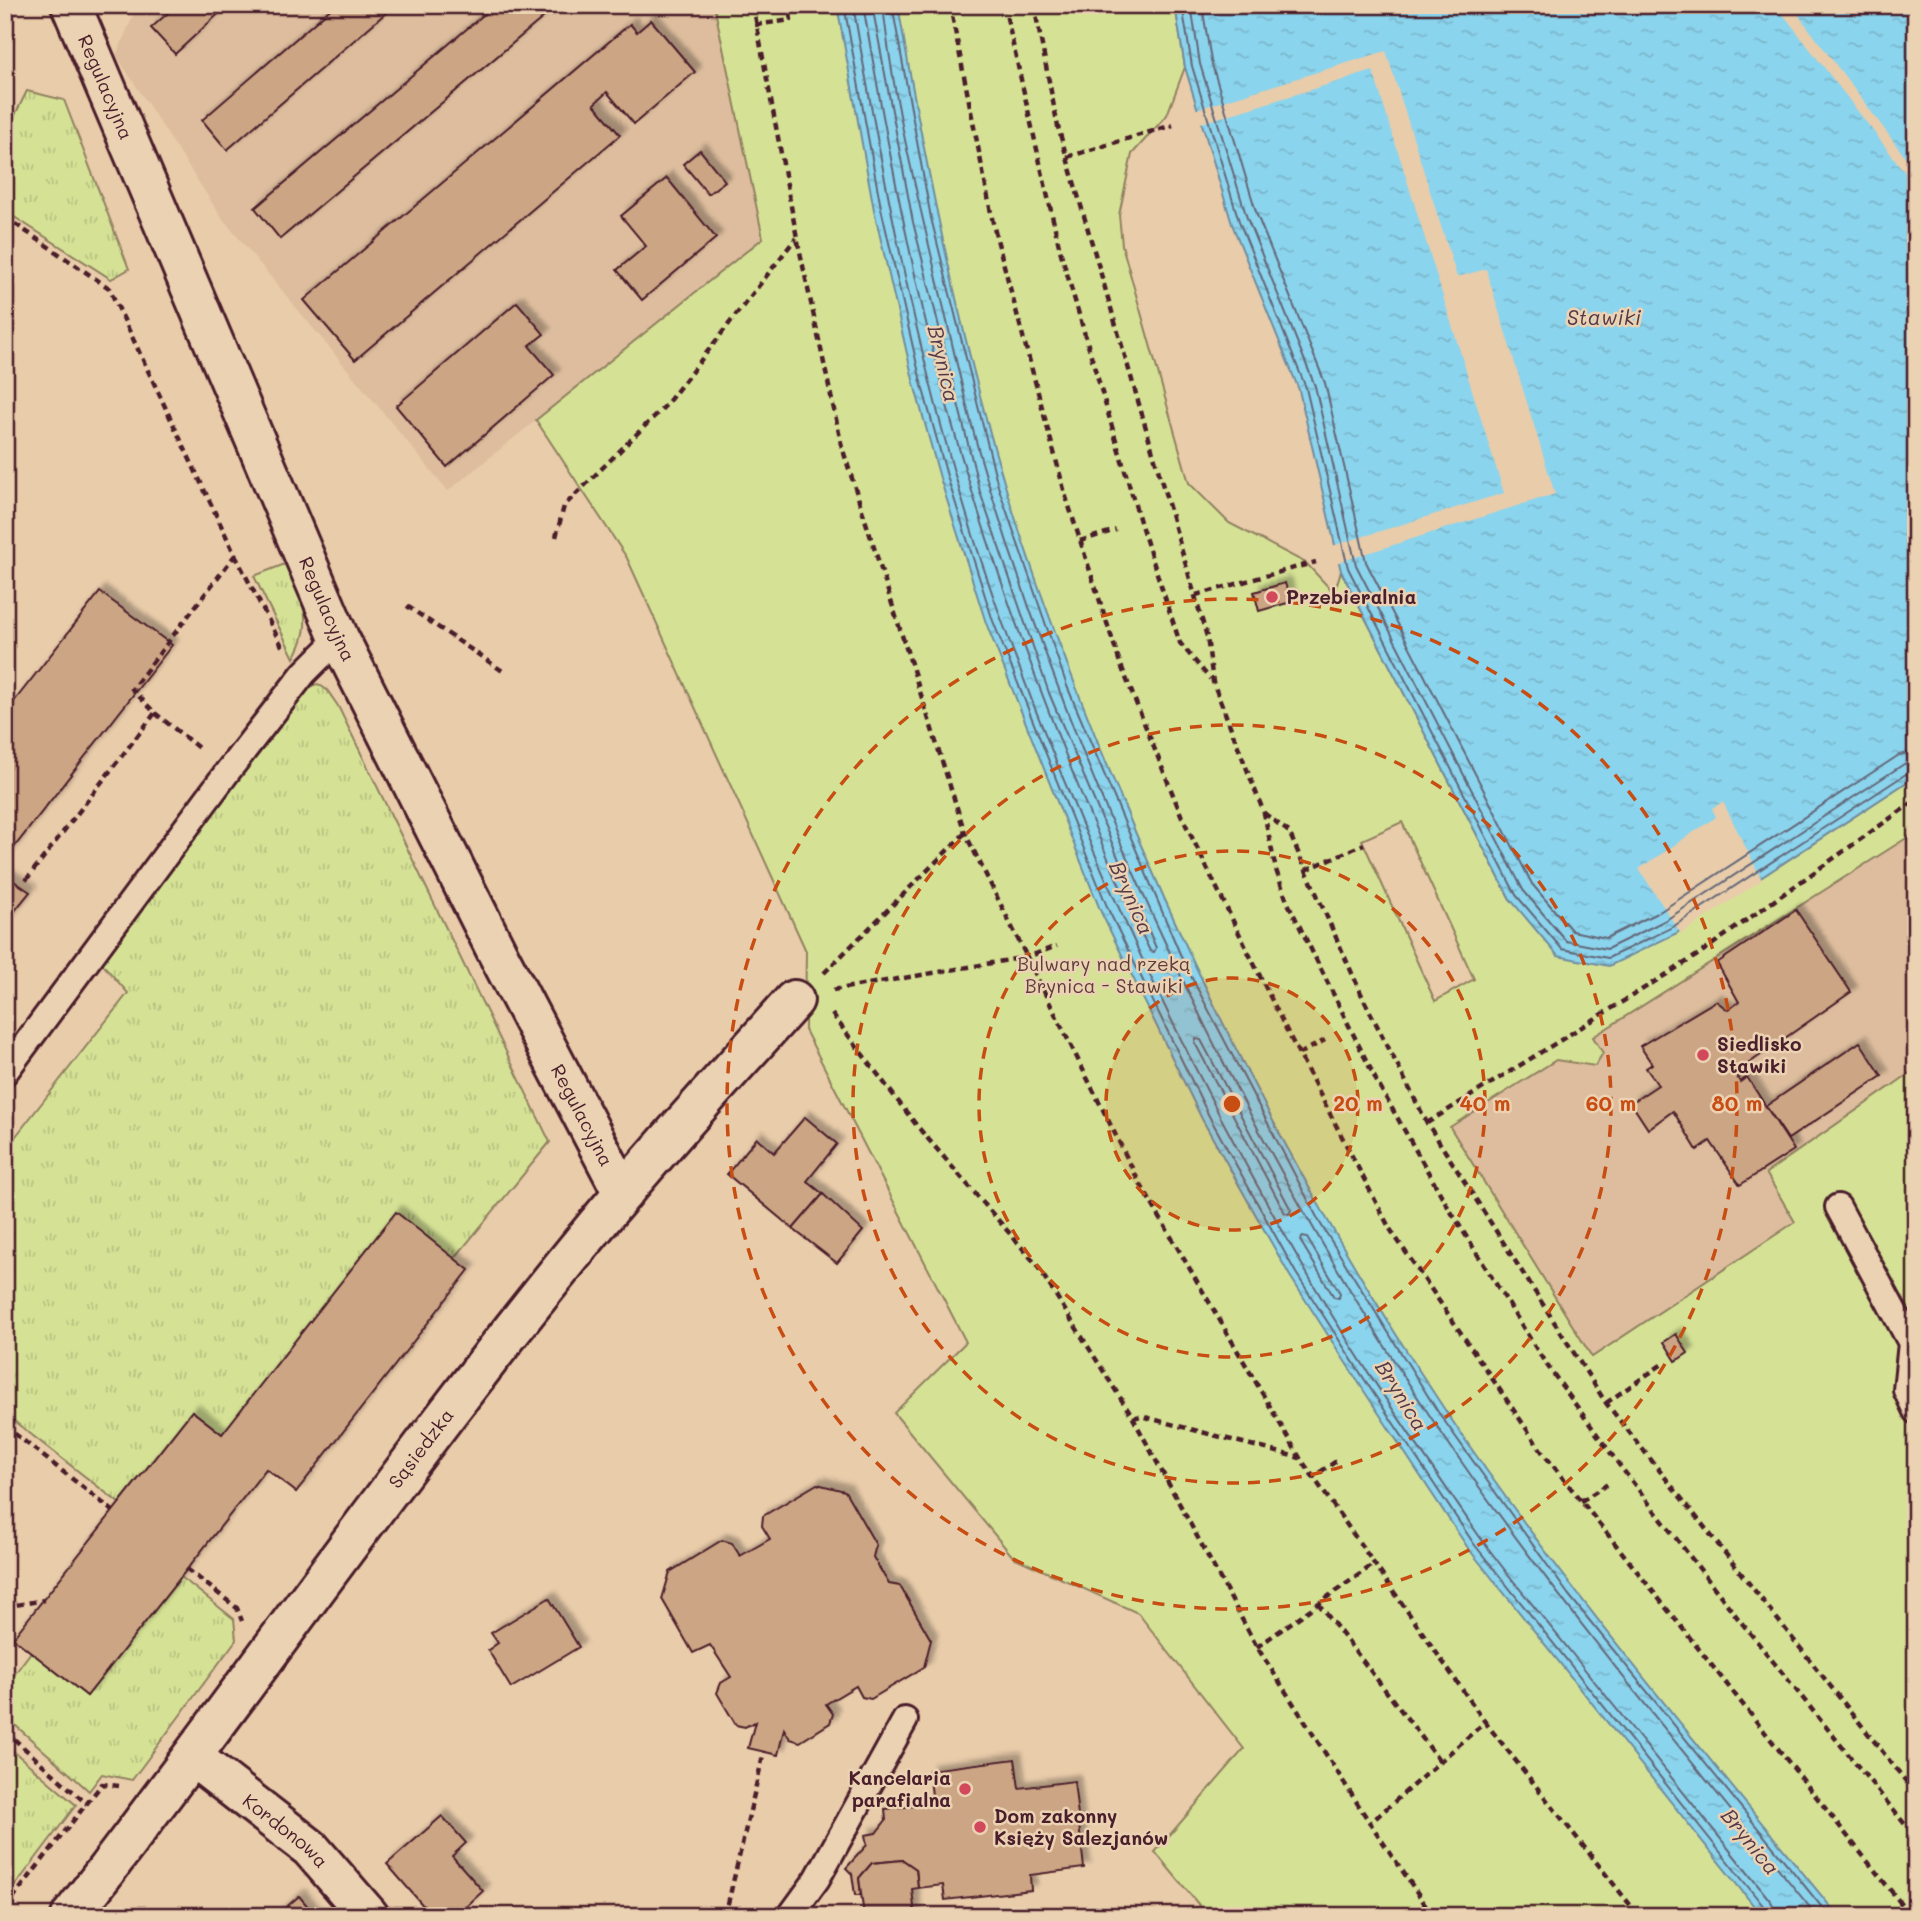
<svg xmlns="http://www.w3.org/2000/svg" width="1921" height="1921" font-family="Mali,sans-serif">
<defs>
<pattern id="grass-tufts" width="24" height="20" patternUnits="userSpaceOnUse" patternTransform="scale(1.75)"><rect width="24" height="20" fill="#d5e295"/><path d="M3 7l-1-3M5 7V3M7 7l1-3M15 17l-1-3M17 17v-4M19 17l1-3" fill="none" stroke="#b8c181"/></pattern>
<pattern id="water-ripples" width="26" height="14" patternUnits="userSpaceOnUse" patternTransform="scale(1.75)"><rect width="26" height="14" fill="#8bd4ed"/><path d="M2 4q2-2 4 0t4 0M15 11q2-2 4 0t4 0" fill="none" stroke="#79b6cb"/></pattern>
<filter id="shadow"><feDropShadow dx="6" dy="-6" stdDeviation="2" flood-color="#0004"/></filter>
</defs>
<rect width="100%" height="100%" fill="#e9ccaa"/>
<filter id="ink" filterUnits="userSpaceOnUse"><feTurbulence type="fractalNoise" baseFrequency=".0143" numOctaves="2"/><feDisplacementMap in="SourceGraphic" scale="14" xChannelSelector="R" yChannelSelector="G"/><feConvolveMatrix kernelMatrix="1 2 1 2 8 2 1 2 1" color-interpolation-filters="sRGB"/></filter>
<g filter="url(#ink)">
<!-- built -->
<g fill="#ddbd9d">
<polygon points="138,5 714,5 763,238 448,491 222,218 116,55"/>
<polygon points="1916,832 1916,1069 1891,1084 1796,1221 1592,1357 1449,1126 1556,1060 1595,1066 1592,1037"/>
</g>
<!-- grass -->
<g fill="url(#grass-tufts)" stroke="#908060" stroke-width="2">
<polygon points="27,91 64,100 129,269 111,279 5,211 5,135"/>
<path d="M285 564C302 601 316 620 294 658L254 576Z"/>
<polygon points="318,684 327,690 338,706 550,1142 454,1259 222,1434 192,1411 119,1503 5,1414 5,1150 128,993 98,959 310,686"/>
<polygon points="181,1577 234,1619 236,1640 132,1780 102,1774 89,1791 5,1716 5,1687 31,1652 87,1696"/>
<polygon points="5,1744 76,1805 5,1899"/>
</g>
<!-- park -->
<path fill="#d5e295" stroke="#908060" stroke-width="2" fill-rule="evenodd" d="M714 5H1175L1185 67 1167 115 1132 154 1119 215 1122 245 1189 483 1229 523 1306 563 1334 593 1341 571 1510 899 1675 934 1916 776V832L1593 1037 1603 1053 1595 1066 1556 1060 1450 1127 1592 1357 1795 1222 1766 1173 1916 1069V1916H1208L1155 1852 1244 1749 1138 1613 1013 1557 894 1413 966 1342 805 1030 806 951 627 558 536 420 763 238ZM1402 822 1474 979 1435 1001 1362 840Z"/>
<!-- water -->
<g fill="url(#water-ripples)" stroke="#718c9f" stroke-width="2">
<path d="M837 5H898C925 165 958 326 1004 482 1033 579 1070 674 1108 767 1200 992 1310 1208 1445 1410 1564 1588 1703 1750 1838 1916H1762L1468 1548 1366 1394 1290 1276 1202 1119 1101 912 986 623 940 478 914 384 874 210Z"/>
<polygon points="1175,5 1916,5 1916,776 1675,934 1609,966 1558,956 1510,899 1341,571 1299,390 1232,224 1185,67"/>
</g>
<!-- pier -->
<g fill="#e9ccaa">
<polygon points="1776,5 1791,5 1915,170 1907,175"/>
<polygon points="1386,51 1457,277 1486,269 1555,494 1336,563 1332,546 1504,493 1373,71 1198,124 1194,110"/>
<polygon points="1723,802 1762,880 1681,934 1639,869 1716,817 1712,808"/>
</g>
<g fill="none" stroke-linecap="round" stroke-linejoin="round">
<!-- shore -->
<g stroke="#646779" stroke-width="2">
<polyline points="844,5 881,208 921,382 947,476 993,621 1108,909 1209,1116 1296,1273 1372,1391 1474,1544 1765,1908 1767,1916"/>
<path d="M853 5C889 213 930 422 1002 621 1083 843 1182 1058 1301 1263 1354 1356 1417 1445 1477 1533 1506 1574 1539 1612 1570 1651 1637 1735 1704 1819 1772 1903L1776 1916"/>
<path d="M863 5C885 130 908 256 940 379 975 515 1022 646 1074 776 1098 835 1122 894 1150 951L1154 952 1156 948 1049 693 980 492 913 222 872 5"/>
<path d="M883 5C893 101 918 198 940 292 956 359 970 427 991 492 1093 819 1242 1134 1432 1419 1549 1593 1685 1753 1817 1916"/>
<polyline points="892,5 931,218 998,486 1067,686 1183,961 1320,1223 1438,1412 1568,1594 1829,1916"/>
<polyline points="1182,5 1192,66 1239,221 1306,388 1348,568 1516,895 1562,949 1608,958 1671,928 1909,772 1916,770"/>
<polyline points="1191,5 1200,64 1247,218 1315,386 1356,565 1523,890 1566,941 1607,949 1666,920 1904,764 1916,761"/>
<polyline points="1202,5 1211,61 1257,215 1325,383 1366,562 1532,884 1572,931 1606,938 1661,911 1899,755 1916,751"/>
<polygon points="1196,1039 1201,1040 1291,1210 1289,1214 1285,1213 1195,1043"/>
<polygon points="1302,1237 1307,1238 1340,1293 1339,1298 1334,1297 1301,1242"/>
</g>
</g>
<!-- building -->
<g fill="#cca584" stroke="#4a1f2b" stroke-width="2" filter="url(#shadow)">
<polygon points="177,5 228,5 175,54 151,28"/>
<polygon points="335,5 395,5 227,150 202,120"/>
<polygon points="495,5 563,5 553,14 551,11 280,239 255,208"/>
<polygon points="651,20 695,72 634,124 607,92 594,104 620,135 355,360 304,300 630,24 637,32"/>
<polygon points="700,150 725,181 708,194 683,164"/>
<polygon points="667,178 716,238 642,300 617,270 646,246 621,216"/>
<polygon points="517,302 544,334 529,346 554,375 447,467 396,406"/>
<polygon points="1285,583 1291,602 1259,611 1254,592"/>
<polygon points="100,592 172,645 5,859 5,713"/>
<polygon points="5,875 30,892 5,923"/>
<polygon points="1796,910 1851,992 1735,1073 1740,1082 1747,1077 1794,1150 1740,1185 1710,1141 1697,1150 1673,1111 1648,1129 1631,1103 1658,1085 1646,1068 1652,1064 1640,1046 1716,1001 1728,1010 1739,1002 1717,963"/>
<polygon points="1860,1042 1882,1076 1788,1139 1766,1106"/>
<polygon points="805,1117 837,1144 807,1181 823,1194 793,1229 727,1174 757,1138 774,1153"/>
<polygon points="823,1194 863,1231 837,1263 793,1229"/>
<polygon points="396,1212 469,1270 296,1492 266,1469 87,1696 13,1638 192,1411 222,1434"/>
<polygon points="1676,1334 1688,1353 1676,1361 1664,1342"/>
<polygon points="817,1484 845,1491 876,1545 873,1557 889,1584 900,1586 931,1640 924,1667 871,1699 862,1697 856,1686 826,1704 833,1714 830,1723 800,1742 790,1739 784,1729 778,1755 748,1748 755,1722 745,1727 736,1725 717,1693 721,1683 731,1677 710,1645 693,1653 662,1599 670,1572 722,1540 732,1543 740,1556 770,1539 762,1526 763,1516"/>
<polygon points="549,1598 579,1647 511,1688 488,1650 498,1643 491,1633"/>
<polygon points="1015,1759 1019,1788 1074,1781 1084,1868 1030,1875 1031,1890 945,1900 943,1885 918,1888 916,1869 903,1860 872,1863 859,1878 861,1895 855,1895 852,1874 846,1868 867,1845 865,1835 876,1833 886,1820 885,1809 933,1804 929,1770"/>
<polygon points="442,1816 466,1843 452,1856 483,1891 456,1916 432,1916 387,1864"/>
<polygon points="903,1860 916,1869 918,1888 912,1889 915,1916 864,1916 859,1878 872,1863"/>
<polygon points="299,1896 316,1916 276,1916"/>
</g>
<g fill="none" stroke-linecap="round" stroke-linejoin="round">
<!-- service casing -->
<g stroke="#4a1f2b" stroke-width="30">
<g id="service">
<polyline points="5,1072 228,771 304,673 339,638"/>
<polyline points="1838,1207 1911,1343 1906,1390 1916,1411"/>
<polyline points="790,1916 817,1879 905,1720"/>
</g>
</g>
<!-- minor casing -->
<g stroke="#4a1f2b" stroke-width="44">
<g id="minor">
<path id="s1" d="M71 5 339 638 498 954 623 1193"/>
<path id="s2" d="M194 1758 310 1848 369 1916"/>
<path id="s3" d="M71 1916C257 1676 428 1425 623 1193 678 1127 737 1064 794 1000"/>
</g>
</g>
<!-- path -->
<g stroke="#4a1f2b" stroke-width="4.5" stroke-dasharray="7 5" stroke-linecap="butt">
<polyline points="753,5 797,238 842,447 965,833 1138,1180 1300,1458 1485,1722"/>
<polyline points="950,5 994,228 1066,497 1120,663 1182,817 1287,1031 1390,1229 1543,1453 1911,1916 1916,1912"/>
<polyline points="1004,5 1060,250 1141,525 1180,643 1210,679"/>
<polyline points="1034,5 1058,127 1207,637 1213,682 1264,813 1276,870 1287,901 1377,1082 1448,1207 1544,1361 1620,1466 1737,1617 1916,1838"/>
<polyline points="755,25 791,20 789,5"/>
<polyline points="1067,157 1173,125"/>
<polyline points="5,217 109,288 235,555 132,689 155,713 23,884"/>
<polyline points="556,537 564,506 665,406 796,238"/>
<polyline points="1080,541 1116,530"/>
<polyline points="235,555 283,648"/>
<polyline points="1196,595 1316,562"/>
<polyline points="407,606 504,672"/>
<polyline points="155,713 201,750"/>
<polyline points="1264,813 1289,832 1364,1000 1427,1123 1606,1403 1916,1794"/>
<polyline points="1306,870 1364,844"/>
<polyline points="824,973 965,833"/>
<polyline points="833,990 1027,957 1057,946"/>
<polyline points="832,1014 917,1126 1036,1264 1133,1418 1257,1647 1370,1823"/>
<polyline points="1299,1054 1325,1040"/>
<polyline points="1427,1123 1696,956 1916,800"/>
<polyline points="1606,1403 1664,1363"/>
<polyline points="1133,1418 1141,1416 1300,1458"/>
<polyline points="5,1426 113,1511"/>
<polyline points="1320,1472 1338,1460"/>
<polyline points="1581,1501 1611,1482"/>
<polyline points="187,1569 237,1608 242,1621"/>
<polyline points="1318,1603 1440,1761"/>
<polyline points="5,1607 44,1600"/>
<polyline points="1257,1647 1374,1564"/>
<polyline points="5,1731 87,1804"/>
<polyline points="5,1908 102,1784 119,1786"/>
<polyline points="725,1916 764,1752"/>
<polyline points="1433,1916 1370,1823 1485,1722 1639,1916"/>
</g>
<!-- service -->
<use href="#service" stroke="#ebd2b3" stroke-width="24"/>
<!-- minor -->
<use href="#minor" stroke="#ebd2b3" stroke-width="38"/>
</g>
</g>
<!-- distance rings -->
<circle cx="1232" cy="1104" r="126" fill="#c84d12" fill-opacity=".12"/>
<g fill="none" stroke="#c84d12" stroke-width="3.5" stroke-dasharray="12 9">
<circle cx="1232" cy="1104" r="126"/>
<circle cx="1232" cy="1104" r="253"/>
<circle cx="1232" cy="1104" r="379"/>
<circle cx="1232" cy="1104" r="505"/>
</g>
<!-- markers -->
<g fill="#d1495b" stroke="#ebd2b3" stroke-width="2.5">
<circle cx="1272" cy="597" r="7"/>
<circle cx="1703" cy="1055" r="7"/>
<circle cx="965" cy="1789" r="7"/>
<circle cx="980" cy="1827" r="7"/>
</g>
<g text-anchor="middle" stroke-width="5" stroke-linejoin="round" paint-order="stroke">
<!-- street labels -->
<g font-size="19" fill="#4a1f2b" stroke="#ebd2b3">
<text dy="7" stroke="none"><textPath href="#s1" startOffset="89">Regulacyjna</textPath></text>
<text dy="7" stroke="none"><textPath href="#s1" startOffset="656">Regulacyjna</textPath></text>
<text dy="7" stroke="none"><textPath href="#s1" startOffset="1223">Regulacyjna</textPath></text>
<text dy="7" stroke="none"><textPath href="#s3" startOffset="584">Sąsiedzka</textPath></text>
<text dy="7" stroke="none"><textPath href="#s2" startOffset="117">Kordonowa</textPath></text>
</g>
<!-- poi labels -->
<g font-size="19" font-weight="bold" fill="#4a1f2b" stroke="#ebd2b3" text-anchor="start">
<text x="1286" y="604">Przebieralnia</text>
<text x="1717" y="1051">Siedlisko<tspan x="1717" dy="22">Stawiki</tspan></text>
<text x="951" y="1785" text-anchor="end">Kancelaria<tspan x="951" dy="22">parafialna</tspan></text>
<text x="994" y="1823">Dom zakonny<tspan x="994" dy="22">Księży Salezjanów</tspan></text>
</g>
<!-- park labels -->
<g font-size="19" fill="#5f3c3b" stroke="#ebd2b3">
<text x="1104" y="971">Bulwary nad rzeką<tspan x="1104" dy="22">Brynica - Stawiki</tspan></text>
</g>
<!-- water labels -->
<g font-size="21" font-style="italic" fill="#543a48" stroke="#ebd2b3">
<text x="1604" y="325">Stawiki</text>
<text transform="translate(943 364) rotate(77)" y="7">Brynica</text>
<text transform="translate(1131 898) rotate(66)" y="7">Brynica</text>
<text transform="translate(1401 1396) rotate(58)" y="7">Brynica</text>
<text transform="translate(1750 1842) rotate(51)" y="7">Brynica</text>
</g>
</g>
<circle cx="1232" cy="1104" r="10" fill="#c84d12" stroke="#ebd2b3" stroke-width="3.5"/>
<g font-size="21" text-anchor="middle" font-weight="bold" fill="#c84d12" stroke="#ebd2b3" stroke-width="5" stroke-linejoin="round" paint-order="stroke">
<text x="1358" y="1111">20 m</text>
<text x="1485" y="1111">40 m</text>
<text x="1611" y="1111">60 m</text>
<text x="1737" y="1111">80 m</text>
</g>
<!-- margin -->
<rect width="1921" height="1921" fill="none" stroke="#ebd2b3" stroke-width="28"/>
<rect x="14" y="14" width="1893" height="1893" fill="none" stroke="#4a1f2b" stroke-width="2.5" filter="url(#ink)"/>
</svg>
